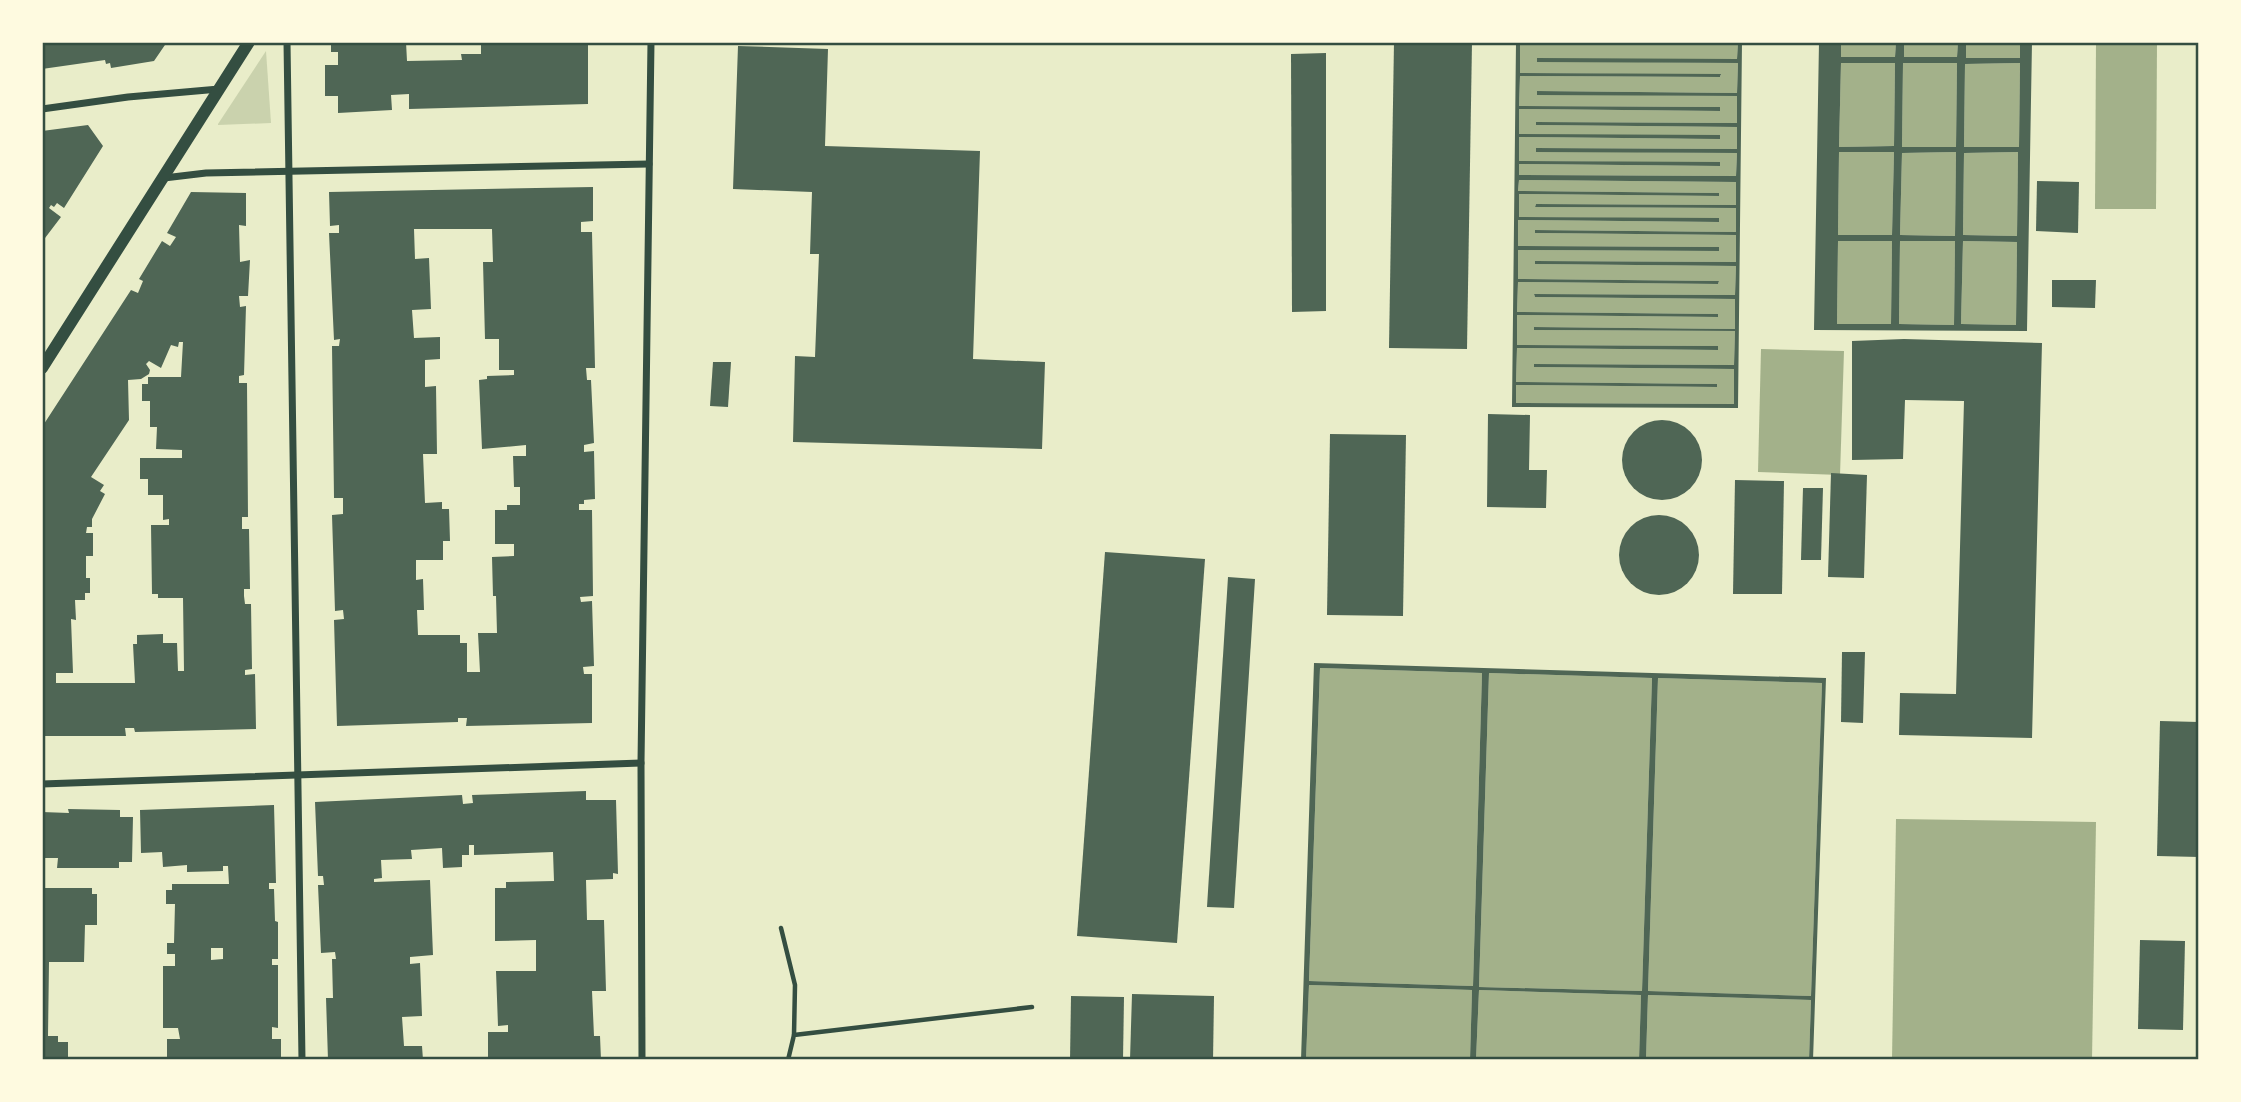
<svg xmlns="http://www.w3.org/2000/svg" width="2241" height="1102" font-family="'Source Sans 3',sans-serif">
<rect width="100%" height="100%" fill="#e9edc9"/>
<!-- green -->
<polygon fill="#cad2ad" points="266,51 271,123 218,125 218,124"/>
<!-- water -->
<g fill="#a3b18a">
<polygon points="1721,42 1738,42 1737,59 1537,59 1537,61 1738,63 1737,93 1537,91 1537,94 1737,96 1737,123 1537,122 1536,125 1737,127 1737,149 1537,148 1536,151 1737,153 1736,176 1519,175 1519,164 1719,166 1720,163 1519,161 1519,137 1719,139 1519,134 1519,109 1720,111 1720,107 1519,106 1520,76 1720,77 1721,75 1520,73 1520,43 1720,44"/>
<polygon points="1841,42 1896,42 1895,57 1841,57"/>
<polygon points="1904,42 1958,42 1957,57 1904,57"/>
<rect x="1966" y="42" width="54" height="16"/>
<polygon points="2096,42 2157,42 2156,209 2095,209"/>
<polygon points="1841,63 1895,63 1894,146 1839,147"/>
<polygon points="1903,63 1957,63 1956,147 1902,147"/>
<polygon points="2020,63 2019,147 1964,147 1965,64"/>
<polygon points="1839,152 1894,152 1892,235 1838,235"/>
<polygon points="1956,152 1955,236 1900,235 1902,153"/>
<polygon points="2018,152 2017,236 1963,235 1964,153"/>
<polygon points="1519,180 1736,182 1736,205 1536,204 1535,207 1736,208 1736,232 1536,230 1535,233 1736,235 1736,262 1535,261 1535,264 1736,266 1735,295 1534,294 1535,297 1735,299 1735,329 1534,327 1535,330 1735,331 1734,365 1534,364 1534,367 1734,369 1734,404 1516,403 1516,385 1716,387 1717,384 1516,382 1517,348 1718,350 1717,346 1517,345 1517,315 1717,317 1718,314 1517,312 1518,282 1718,284 1719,281 1518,279 1518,250 1719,251 1718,247 1518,246 1518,220 1719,222 1719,219 1519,217 1519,194 1719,196 1719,193 1518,191"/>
<polygon points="1838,241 1892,241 1891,324 1837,324"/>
<polygon points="1900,241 1955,241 1954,325 1899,324"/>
<polygon points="1963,241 2017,242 2016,325 1961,324"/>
<polygon points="1761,349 1844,351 1840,475 1758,472"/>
<polygon points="1320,668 1482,673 1473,986 1309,981"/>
<polygon points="1489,673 1652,678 1642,991 1479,987"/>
<polygon points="1658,678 1822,683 1811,996 1648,991"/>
<polygon points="1896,819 2096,822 2092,1060 1892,1060"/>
<polygon points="1309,985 1472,990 1470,1060 1306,1060"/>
<polygon points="1479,990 1641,995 1639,1060 1476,1060"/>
<polygon points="1648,995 1811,1000 1809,1060 1646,1060"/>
</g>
<!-- building -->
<g fill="#4f6655" fill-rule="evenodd">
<polygon points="42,42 167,42 154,61 111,68 110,63 106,64 105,60 42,69"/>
<polygon points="331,42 406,42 407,61 462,60 461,54 481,54 481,42 588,42 588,104 409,109 409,94 391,95 392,110 338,113 338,96 325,96 325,65 338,65 338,52 331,52"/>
<polygon points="1394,42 1472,42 1467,349 1389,348"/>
<path d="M1516 42H1520V73L1721 74 1720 77 1520 76 1519 106 1720 107V111L1519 109V134L1720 135V139L1519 137V161L1720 162V166L1519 164V175L1736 176 1737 153 1536 152V148L1737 149V127L1536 125V122L1737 123V96L1537 95V91L1737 93 1738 63 1537 62V58L1737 59 1738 42H1742L1738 408 1512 407ZM1519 180 1736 182V205L1536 204 1535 207 1736 208V232L1535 230V233L1736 235V262L1535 261V264L1736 266 1735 295 1534 294 1535 297 1735 299V329L1534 327V330L1735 331 1734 365 1534 364V367L1734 369V404L1516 403V385L1717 387V384L1516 382 1517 348 1718 350V346L1517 345V315L1718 317V314L1517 312 1518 282 1718 284 1719 281 1518 279V250L1719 251V247L1518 246V220L1719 222V218L1519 217V194L1719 196V193L1518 191Z"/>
<path d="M1819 42H1841V57H1895L1896 42H1904V57H1957L1958 42H1966V58H2020V42H2032L2027 331 1814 330ZM1841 63H1895L1894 146 1839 147ZM1903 63H1957L1956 147H1902ZM2020 63 2019 147H1964L1965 64ZM1839 152H1894L1892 235H1838ZM1956 152 1955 236 1900 235 1902 153ZM2018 152 2017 236 1963 235 1964 153ZM1838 241H1892L1891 324H1837ZM1900 241H1955L1954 325 1899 324ZM1963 241 2017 242 2016 325 1961 324Z"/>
<polygon points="738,46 828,49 825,146 980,151 973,359 1045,362 1042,449 793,442 795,356 815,357 819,254 810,254 812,192 733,189"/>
<polygon points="1326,53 1326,311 1292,312 1291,54"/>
<polygon points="88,125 103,146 64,208 57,203 54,207 51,205 49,208 61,217 42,242 42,131"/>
<polygon points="2037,181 2079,182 2078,233 2036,231"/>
<path d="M593 187V221L581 222V232H592L595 368H586L587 380H591L594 443 584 445V452L594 451 595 499 584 500V504H579V510H592L593 596 580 597 581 602 592 601 594 666 583 667 584 674H592V723L466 726 467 718H458V722L337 726 334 620 344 619 343 610 335 611 332 515 343 514V498H334L332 346H339L340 339 334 340 329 233H339V225L330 226 329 192ZM414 229H492L493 262H483L485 339H499V370H514V375L487 376V379L479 380 482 449 526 445V456H513L514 487H520V505H507V510H495V544H514V556L492 557 493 596H496L497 633H478L480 672H467V643H460V635H418L417 610H424L423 579 416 580V560H443V541H450L449 509H442V502L425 503 423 454H437L436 386 425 387V360L440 359V337L414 338 412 310 431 309 429 258 415 259Z"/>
<path d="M191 192 246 193V226L239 225 240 262 250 260 248 296H239L240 307 246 306 244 375 239 376V383H247L248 517H242V529H249L250 589H244V596L245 604H251L252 669 245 670V675L255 674 256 729 135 732 134 728H125L126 736H42V427L131 290 138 293 143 281 139 279 162 241 170 246 176 237 167 233ZM179 342H183L181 377H148V384H142V401H150V427H157L156 449 182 450V458H140V479H148V495H163V520L169 519V525H151L152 594H158V598H183L184 671H178L177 643H163V634L137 635V644H133L135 683H56V673H73L71 619 76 620 75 600H85V593H90V578H86V556H93V533H86L87 527H92V519L105 494 100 491 104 485 91 477 129 420 128 380 141 379 149 374 150 370 146 364 149 361 161 368 171 345 178 347Z"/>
<polygon points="2052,280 2096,280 2095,308 2052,307"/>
<polygon points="1904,339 2042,343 2032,738 1899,735 1900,693 1956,694 1964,401 1905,400 1903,459 1852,460 1852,341"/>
<polygon points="713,362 731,362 728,407 710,406"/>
<polygon points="1488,414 1530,415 1529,470 1547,470 1546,508 1487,507"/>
<circle cx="1662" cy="460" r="40"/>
<polygon points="1330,434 1406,435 1403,616 1327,615"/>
<polygon points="1831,473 1867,475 1864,578 1828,577"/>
<polygon points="1735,480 1784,481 1782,594 1733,594"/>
<polygon points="1803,488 1823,488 1821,560 1801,560"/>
<circle cx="1659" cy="555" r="40"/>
<polygon points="1105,552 1205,559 1177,943 1077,936"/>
<polygon points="1228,577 1255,579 1234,908 1207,907"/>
<polygon points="1842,652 1865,652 1863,723 1841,722"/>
<path d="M1314 663 1826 678 1813 1060H1809L1811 1000 1648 995 1646 1060H1639L1641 995 1479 990 1476 1060H1470L1472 990 1309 985 1306 1060H1301ZM1320 668 1482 673 1473 986 1309 981ZM1489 673 1652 678 1642 991 1479 987ZM1658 678 1822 683 1811 996 1648 991Z"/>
<polygon points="2160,721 2199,722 2199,857 2157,856"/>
<polygon points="586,791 586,800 616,800 618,874 613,873 613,879 586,880 587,920 604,920 606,991 592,991 594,1036 600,1036 601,1060 488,1060 488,1032 508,1032 508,1025 498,1026 496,971 536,971 536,940 495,941 495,888 506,888 506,882 554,881 553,852 474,855 474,845 469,845 469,855 462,855 462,867 443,868 442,848 411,850 412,859 381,860 382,878 374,879 374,882 430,880 433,955 410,957 410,964 420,963 422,1016 402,1017 404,1046 422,1046 423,1060 328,1060 326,998 333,998 332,959 336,959 335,952 321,953 318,885 324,885 323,876 318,876 315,802 462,795 463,804 473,803 472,795"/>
<path d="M274 805 276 883H269V889H274L275 921 278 922V959H272V965H278V1028L272 1027V1039H281V1060H167V1039H180L178 1028H163V966H175V954H167V943H174L175 904H166V890H172V884H229L228 866H223V871L187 872V865L163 867 162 852 141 853 140 810ZM211 948H223V959L211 960Z"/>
<polygon points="68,809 120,810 120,817 133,817 132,862 119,862 119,868 57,868 58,858 42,858 42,812 69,813"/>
<polygon points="42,888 92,888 92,894 97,894 97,925 85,925 84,962 49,962 48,1036 58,1036 58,1042 68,1042 68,1060 42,1060"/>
<polygon points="2140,940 2185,941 2183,1030 2138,1029"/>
<polygon points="1132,994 1214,996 1213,1060 1130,1060"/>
<polygon points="1071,996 1124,997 1123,1060 1070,1060"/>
</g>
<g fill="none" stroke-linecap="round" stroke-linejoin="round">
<!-- path -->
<g stroke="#344e41" stroke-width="4.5">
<polyline points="781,928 795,985 794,1035"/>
<polyline points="788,1060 794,1035 1032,1007"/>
</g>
<!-- minor -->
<g stroke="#344e41" stroke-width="7">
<polyline points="287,42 302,1060"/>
<polyline points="42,109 128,97 219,89"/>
<polyline points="164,178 206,173 649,164"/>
<polyline points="42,784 641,763"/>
<polyline points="642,1060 641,763 651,42"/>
</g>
<!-- tertiary -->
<polyline stroke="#344e41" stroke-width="12" points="42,368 249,42"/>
</g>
<!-- border -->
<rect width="2241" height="1102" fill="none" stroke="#fefae0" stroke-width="88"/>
<rect x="44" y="44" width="2153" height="1014" fill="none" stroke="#344e41" stroke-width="2.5"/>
</svg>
